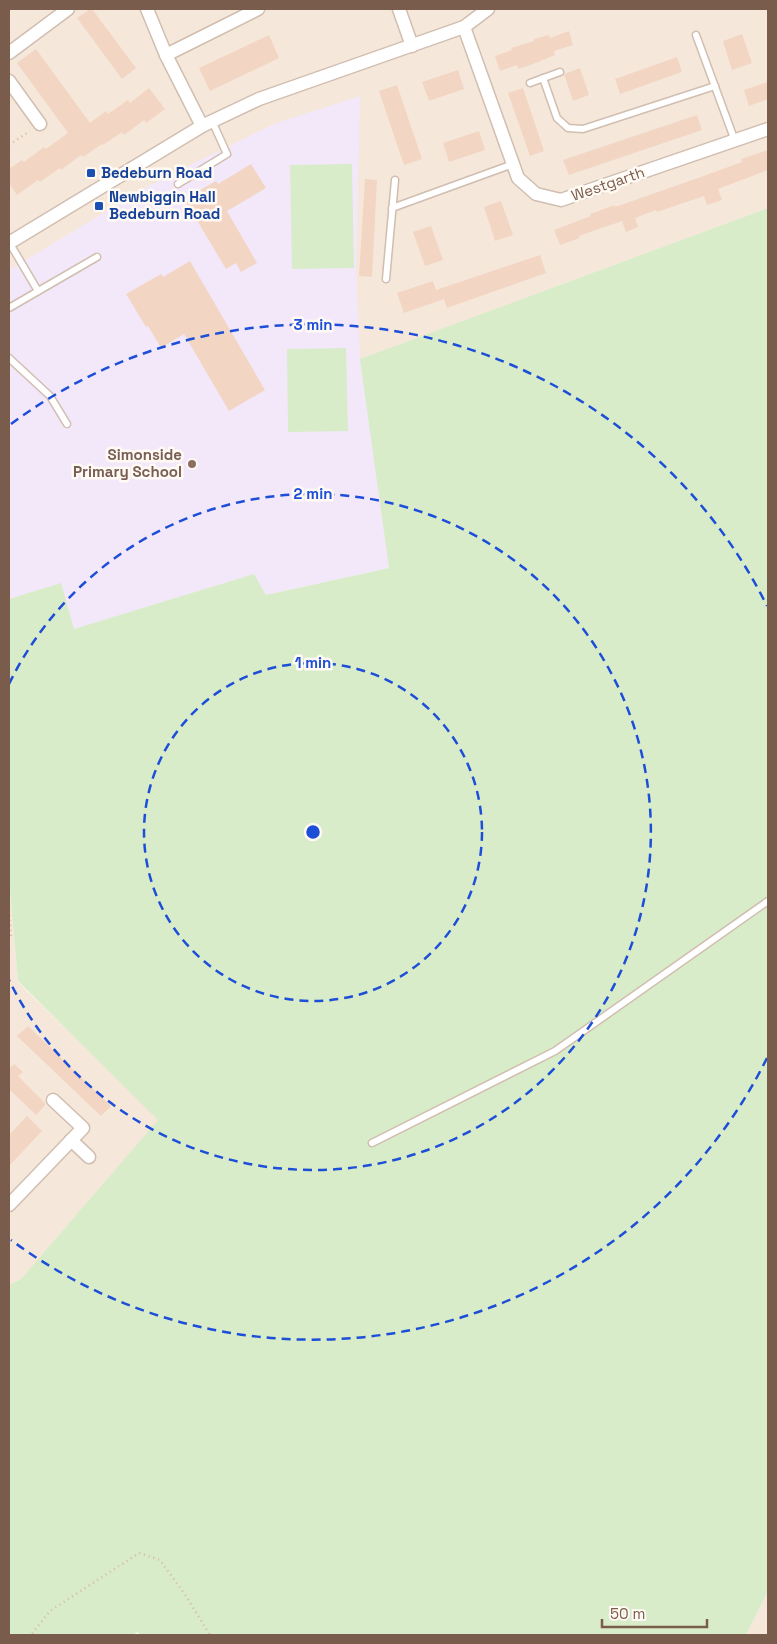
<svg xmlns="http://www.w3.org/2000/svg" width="777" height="1644" font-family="'Space Grotesk',sans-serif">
<rect width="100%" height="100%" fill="#fdf6ec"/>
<!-- residential -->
<g fill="#f5e8da">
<polygon points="9,9 768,9 768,208 361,359 389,568 254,574 74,629 9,599"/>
<polygon points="9,881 18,982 159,1120 21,1279 9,1285"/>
<polygon points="768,1591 768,1635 746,1635"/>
</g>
<!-- education -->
<polygon fill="#f3e8fa" points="360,96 356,270 360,359 389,568 266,595 254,574 74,629 9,599 9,270 150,185 274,124"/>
<!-- green -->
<g fill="#d8ecc9">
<polygon points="352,164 354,268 292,269 290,165"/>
<polygon points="768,208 768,1591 746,1635 140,1635 138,1632 132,1635 9,1635 9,1285 21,1279 158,1120 18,981 9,881 9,599 61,583 74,629 254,574 266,595 389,568 360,359"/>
<polygon points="346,348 348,431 288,432 287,349"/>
</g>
<!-- building -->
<g fill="#f3d5c3">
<polygon points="90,9 92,9 136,68 122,79 77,18"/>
<polygon points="569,31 573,45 554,51 555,55 533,64 518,69 517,65 500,71 495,56 512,50 511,48 534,41 534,39 549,35 550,38"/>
<polygon points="742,34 752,63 732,70 723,41"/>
<polygon points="269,35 279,58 210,91 199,68"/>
<polygon points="36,49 90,123 106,111 108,114 128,100 130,103 149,88 165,109 146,123 144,120 124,135 122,132 103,145 102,144 83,157 81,155 61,170 60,168 40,182 38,180 17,195 9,183 9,169 22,160 24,162 44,147 46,149 68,133 17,63"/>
<polygon points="677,57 682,72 620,94 615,79"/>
<polygon points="580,68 589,95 573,101 564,74"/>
<polygon points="458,70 464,89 429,101 422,82"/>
<polygon points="768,82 768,99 749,106 744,90"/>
<polygon points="397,85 422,159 404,165 379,91"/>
<polygon points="523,88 544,151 530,156 508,93"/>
<polygon points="697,115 702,130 569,175 563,160"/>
<polygon points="479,131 485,150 449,162 443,143"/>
<polygon points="768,150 768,170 718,189 722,200 707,205 704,196 657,212 656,210 635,218 638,227 626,232 622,221 579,236 580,238 560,245 554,230 591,216 590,214 615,205 615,207 698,178 742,162 741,159"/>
<polygon points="251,164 266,188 227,211 257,263 241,272 236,263 226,269 186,202 202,193 200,190 216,181 218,184"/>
<polygon points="365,179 377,180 372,277 359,276"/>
<polygon points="501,201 513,235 495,241 484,207"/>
<polygon points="431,226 443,260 425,266 413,232"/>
<polygon points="540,255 546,273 447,308 444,299 404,313 397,293 433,281 436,290"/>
<polygon points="190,261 265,390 229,411 184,334 161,348 148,326 146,327 126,294 161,274 163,277"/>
<polygon points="28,1026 111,1106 101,1116 17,1036"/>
<polygon points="14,1064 23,1072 18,1076 46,1104 36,1115 9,1089 9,1067 10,1068"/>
<polygon points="27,1116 42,1131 9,1166 9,1135"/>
</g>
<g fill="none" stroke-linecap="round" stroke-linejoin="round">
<!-- lane casing -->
<g stroke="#d1beb0" stroke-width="9">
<g id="lane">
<polyline points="696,35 735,141"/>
<polyline points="543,78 557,118 568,128 583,129 715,86"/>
<polyline points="530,83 560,72"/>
<polyline points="178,184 227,154 212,121"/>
<polyline points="392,208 513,164"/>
<polyline points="9,242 38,291"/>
<polyline points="386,279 395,180"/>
<polyline points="9,308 97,257"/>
<polyline points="9,358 50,396 67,424"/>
<polyline points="372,1143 555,1051 768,901"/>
</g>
</g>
<!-- street casing -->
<g stroke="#d1beb0" stroke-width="15">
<g id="street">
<polyline points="147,9 166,55"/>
<polyline points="399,9 412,46"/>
<polyline points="464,27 518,178 536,194 561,200 768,129"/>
<polyline points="9,53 68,9"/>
<polyline points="9,81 40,124"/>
<polyline points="202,126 166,55 258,9"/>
<polyline points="9,243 202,126 259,99 464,27 488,9"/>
<polyline points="71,1140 89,1157"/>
<polyline points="9,1205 83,1128 53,1100"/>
</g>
</g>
<!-- path -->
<g stroke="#d9b8a5" stroke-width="2.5" stroke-dasharray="1 4" stroke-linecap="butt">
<polyline points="9,145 30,131"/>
<polyline points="9,910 11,935 9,939"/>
<polyline points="9,1635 12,1635"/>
<polyline points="28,1635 31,1635 50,1611 139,1553 160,1560 184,1593 210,1635"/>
</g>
<!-- lane -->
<use href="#lane" stroke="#fff" stroke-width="6"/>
<!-- street -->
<use href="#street" stroke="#fff" stroke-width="12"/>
</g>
<!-- distance rings -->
<g fill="none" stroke="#1d4ed8" stroke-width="2.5" stroke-dasharray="9 6">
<circle cx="313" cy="832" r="169"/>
<path d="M9 684A338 338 0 1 1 9 980"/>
<path d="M767 1058A507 507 0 0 1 11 1240M11 424A507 507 0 0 1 767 606"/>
</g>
<!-- markers -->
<g fill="#1a4fb4" stroke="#fffaf3" stroke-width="2">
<rect x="86" y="168" width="10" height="10" rx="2.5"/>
<rect x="94" y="201" width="10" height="10" rx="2.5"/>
</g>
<circle fill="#8d6e63" stroke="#fffaf3" stroke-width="2" cx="192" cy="464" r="5"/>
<g text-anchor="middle" stroke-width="5" stroke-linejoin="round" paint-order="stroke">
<!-- transit labels -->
<g font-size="15" font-weight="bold" fill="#164399" stroke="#fffaf3" text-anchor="start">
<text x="101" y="178">Bedeburn Road</text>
<text x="109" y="202">Newbiggin Hall<tspan x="109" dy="17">Bedeburn Road</tspan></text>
</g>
<!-- street labels -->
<g font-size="15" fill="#7a5c4d" stroke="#fffaf3">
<text transform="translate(608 184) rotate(-19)" y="5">Westgarth</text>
</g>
<!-- education labels -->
<g font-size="15" font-weight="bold" fill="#785e54" stroke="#fffaf3" text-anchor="end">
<text x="182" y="460">Simonside<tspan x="182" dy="17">Primary School</tspan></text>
</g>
</g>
<circle cx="313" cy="832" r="8" fill="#1d4ed8" stroke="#fffaf3" stroke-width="2.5"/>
<g font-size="15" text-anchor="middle" font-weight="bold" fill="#1d4ed8" stroke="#fffaf3" stroke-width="5" stroke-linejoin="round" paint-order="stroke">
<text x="313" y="330">3 min</text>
<text x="313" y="499">2 min</text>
<text x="313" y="668">1 min</text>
</g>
<!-- border -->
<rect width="777" height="1644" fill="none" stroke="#7a5c4d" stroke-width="20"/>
<!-- scale -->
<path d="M602 1619v8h105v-8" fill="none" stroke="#7a5c4d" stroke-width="2.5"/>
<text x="610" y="1619" font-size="15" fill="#7a5c4d" stroke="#fffaf3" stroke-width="4" paint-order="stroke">50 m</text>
</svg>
